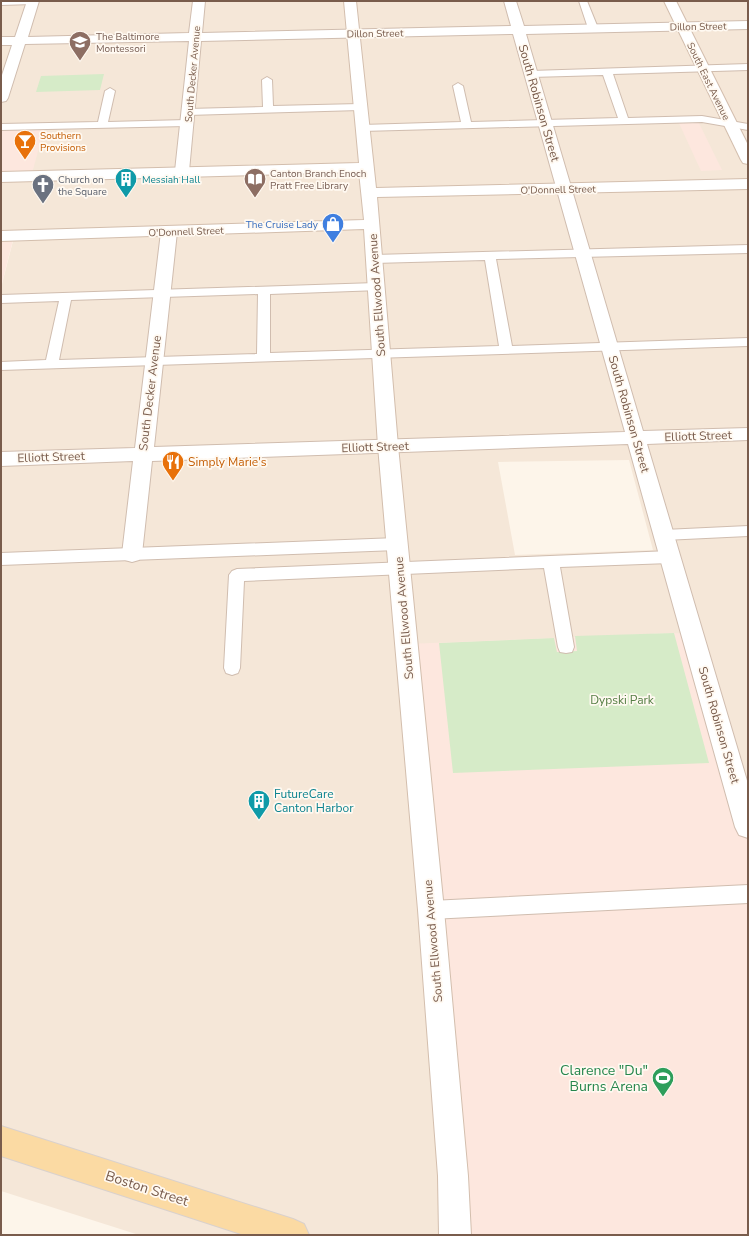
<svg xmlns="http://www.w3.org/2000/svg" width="749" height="1236" font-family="'Nunito Sans',sans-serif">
<rect width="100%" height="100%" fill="#fdf5ea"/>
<!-- residential -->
<path fill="#f5e7d8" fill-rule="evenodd" d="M1 1H748V825L674 633 439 643 446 1235H139L1 1191V288L14 237H1ZM629 460 653 550 515 555 498 462Z"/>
<!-- commercial -->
<g fill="#fde7de">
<polygon points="678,121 698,121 722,170 701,171"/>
<polygon points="45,126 31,177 1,178 1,127"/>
<polygon points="14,236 1,287 1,237"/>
<polygon points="674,633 688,634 748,825 748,1235 446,1235 407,644"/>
</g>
<!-- green -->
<g fill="#d6ebc8">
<polygon points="104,74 100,90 36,92 41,76"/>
<polygon points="674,633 709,763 453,773 439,643 554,638 557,652 577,651 575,636"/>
</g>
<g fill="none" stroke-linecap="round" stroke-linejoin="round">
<!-- lane casing -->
<g stroke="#d0bdaf" stroke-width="2">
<g id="lane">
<polygon points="1,1 37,1 33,4 1,5"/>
<polygon points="579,1 587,1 598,28 596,30 593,31 588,28"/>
<polygon points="748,64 748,70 613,74 628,118 702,116 748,124 748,130 702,122 362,131 357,128 362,125 461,122 453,86 458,83 463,86 471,122 618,118 603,75 531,77 526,74 531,71"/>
<polygon points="267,77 272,80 273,106 360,104 365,107 360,110 188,115 183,112 188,109 263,107 262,80"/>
<polygon points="110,88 115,91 108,122 187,120 192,123 187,126 1,130 1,124 98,122 105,91"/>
<path d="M748 245V253L496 259 512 346 748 338V346L1 370V362L46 360 59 301 1 303V295L376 283 380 284 382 287 380 290 270 294V353L499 346 485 260 374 263 370 262 368 259 370 256 374 255ZM258 294 257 354 59 360 71 300Z"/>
<polygon points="748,526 748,536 664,540 659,539 656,535 659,531 664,530"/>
<polygon points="397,538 402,540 405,544 402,548 397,550 1,565 1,553"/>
<polygon points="670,551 675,553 678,557 675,561 670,563 560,567 574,647 572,652 566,653 560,652 558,647 544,568 244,581 240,668 238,673 232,675 226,673 224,668 229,575 232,571 237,569"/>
<polygon points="748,885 748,903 431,919 424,916 421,910 424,904 431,901"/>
</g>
</g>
<!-- street casing -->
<g stroke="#d0bdaf" stroke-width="2">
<polygon id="street" points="27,1 39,1 28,37 189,33 193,1 205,1 202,33 511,26 504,1 516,1 524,26 748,21 748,29 526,34 643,431 748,428 748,440 647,444 748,784 748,838 739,835 735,827 628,444 152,461 142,554 139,560 132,562 125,560 122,554 133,461 1,466 1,452 135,448 161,232 163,229 169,227 175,229 177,232 154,447 625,432 513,34 201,41 189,171 187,174 182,175 177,174 175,171 189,41 25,44 8,98 6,101 1,102 1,78 12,45 1,45 1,37 15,37"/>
</g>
<!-- secondary casing -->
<g stroke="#d3bead" stroke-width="2">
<g id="secondary">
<polygon points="344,1 356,1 376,188 748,179 748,189 377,197 398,446 444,910 468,1176 471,1235 439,1235 438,1176 418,910 378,446 364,229 1,241 1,231 364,220 359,172 1,182 1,172 359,163"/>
<polygon points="664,1 676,1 748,145 748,164 743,163 741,160"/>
</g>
</g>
<!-- primary casing -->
<g stroke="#d9d1cd" stroke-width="2">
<polygon id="primary" points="1,1126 293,1219 304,1224 309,1235 244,1235 1,1156"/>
</g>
<!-- lane -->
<use href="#lane" fill="#fff" fill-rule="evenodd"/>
<!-- street -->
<use href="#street" fill="#fff" fill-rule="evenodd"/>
<!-- secondary -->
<use href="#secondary" fill="#fff" fill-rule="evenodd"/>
<!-- primary -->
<use href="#primary" fill="#fbdaa3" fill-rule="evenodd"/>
</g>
<!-- icons -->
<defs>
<g id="school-pin" transform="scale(1.15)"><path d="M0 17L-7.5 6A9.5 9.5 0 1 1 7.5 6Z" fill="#8d6e63" stroke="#fff9f1"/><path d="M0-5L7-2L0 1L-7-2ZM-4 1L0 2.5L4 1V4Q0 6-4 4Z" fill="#fff"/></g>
<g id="bar-pin" transform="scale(1.15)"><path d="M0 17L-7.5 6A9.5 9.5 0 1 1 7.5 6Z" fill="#e8710a" stroke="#fff9f1"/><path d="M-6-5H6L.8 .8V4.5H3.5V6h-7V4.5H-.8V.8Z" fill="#fff"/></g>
<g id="building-pin" transform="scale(1.15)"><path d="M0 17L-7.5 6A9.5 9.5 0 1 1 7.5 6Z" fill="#0f9aa8" stroke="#fff9f1"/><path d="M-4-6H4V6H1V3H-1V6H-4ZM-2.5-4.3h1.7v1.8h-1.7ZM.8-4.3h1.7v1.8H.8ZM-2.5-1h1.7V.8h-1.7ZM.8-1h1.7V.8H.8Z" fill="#fff"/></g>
<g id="library-pin" transform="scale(1.15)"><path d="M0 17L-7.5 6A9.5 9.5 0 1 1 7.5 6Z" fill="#8d6e63" stroke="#fff9f1"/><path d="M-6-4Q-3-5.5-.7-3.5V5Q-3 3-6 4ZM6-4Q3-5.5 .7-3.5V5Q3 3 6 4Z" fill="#fff"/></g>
<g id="church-pin" transform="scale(1.15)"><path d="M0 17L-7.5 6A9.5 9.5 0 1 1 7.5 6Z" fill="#6b7280" stroke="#fff9f1"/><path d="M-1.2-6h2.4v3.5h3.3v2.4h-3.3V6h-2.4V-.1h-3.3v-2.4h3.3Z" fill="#fff"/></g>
<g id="shop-pin" transform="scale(1.15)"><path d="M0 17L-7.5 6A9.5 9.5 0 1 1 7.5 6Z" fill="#3f7fe0" stroke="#fff9f1"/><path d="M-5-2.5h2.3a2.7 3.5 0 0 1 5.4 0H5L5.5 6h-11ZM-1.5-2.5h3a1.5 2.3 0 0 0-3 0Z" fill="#fff"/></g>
<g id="restaurant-pin" transform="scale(1.15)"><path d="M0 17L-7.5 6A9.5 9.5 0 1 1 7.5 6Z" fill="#e8710a" stroke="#fff9f1"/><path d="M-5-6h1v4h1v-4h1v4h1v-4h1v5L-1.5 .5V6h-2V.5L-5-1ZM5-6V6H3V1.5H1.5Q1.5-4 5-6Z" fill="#fff"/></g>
<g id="stadium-pin" transform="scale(1.15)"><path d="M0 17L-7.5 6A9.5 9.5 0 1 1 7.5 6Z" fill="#2e9e5b" stroke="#fff9f1"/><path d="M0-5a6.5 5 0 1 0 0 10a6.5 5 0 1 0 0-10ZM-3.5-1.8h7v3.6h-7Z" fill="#fff"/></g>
</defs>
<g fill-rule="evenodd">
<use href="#school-pin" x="80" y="42"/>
<use href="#bar-pin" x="25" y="141"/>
<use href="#building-pin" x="126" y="179"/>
<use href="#library-pin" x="255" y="179"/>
<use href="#church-pin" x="43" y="185"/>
<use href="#shop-pin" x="333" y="224"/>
<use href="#restaurant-pin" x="173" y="462"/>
<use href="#building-pin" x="259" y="801"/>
<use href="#stadium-pin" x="663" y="1078"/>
</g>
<g text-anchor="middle" stroke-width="3.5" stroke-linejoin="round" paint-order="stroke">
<!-- far-street labels -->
<g font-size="10" fill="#795c4c" stroke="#fff9f1">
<text transform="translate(698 26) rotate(-1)" y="4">Dillon Street</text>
<text transform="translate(375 33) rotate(-1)" y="4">Dillon Street</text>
<text transform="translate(192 74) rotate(-85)" y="4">South Decker Avenue</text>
<text transform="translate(709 81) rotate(64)" y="4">South East Avenue</text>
<text transform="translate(558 189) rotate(-1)" y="4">O'Donnell Street</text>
<text transform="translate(186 231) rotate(-2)" y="4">O'Donnell Street</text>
</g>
<!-- far-education labels -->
<g font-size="10" fill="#785e54" stroke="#fff9f1" text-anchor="start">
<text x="96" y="40">The Baltimore<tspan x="96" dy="12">Montessori</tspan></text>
<text x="270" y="177">Canton Branch Enoch<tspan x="270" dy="12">Pratt Free Library</tspan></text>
</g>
<!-- far-food labels -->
<g font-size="10" fill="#c56008" stroke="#fff9f1" text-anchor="start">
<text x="40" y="139">Southern<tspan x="40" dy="12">Provisions</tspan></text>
</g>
<!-- far-worship labels -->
<g font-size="10" fill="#5b616d" stroke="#fff9f1" text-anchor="start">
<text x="58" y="183">Church on<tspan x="58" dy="12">the Square</tspan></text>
</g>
<!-- far-culture labels -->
<g font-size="10" fill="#0d838f" stroke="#fff9f1" text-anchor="start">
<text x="142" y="183">Messiah Hall</text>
</g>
<!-- far-shop labels -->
<g font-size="10" fill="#366cbe" stroke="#fff9f1" text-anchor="end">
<text x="318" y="228">The Cruise Lady</text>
</g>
<!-- street labels -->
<g font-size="12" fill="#795c4c" stroke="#fff9f1">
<text transform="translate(539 103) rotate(74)" y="4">South Robinson Street</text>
<text transform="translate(377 295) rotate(-94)" y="4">South Ellwood Avenue</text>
<text transform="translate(150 393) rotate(-83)" y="4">South Decker Avenue</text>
<text transform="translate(629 414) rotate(74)" y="4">South Robinson Street</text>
<text transform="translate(698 436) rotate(-2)" y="4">Elliott Street</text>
<text transform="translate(375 447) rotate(-2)" y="4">Elliott Street</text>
<text transform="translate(51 457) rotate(-2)" y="4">Elliott Street</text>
<text transform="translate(404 618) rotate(-95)" y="4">South Ellwood Avenue</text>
<text transform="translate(719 725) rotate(74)" y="4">South Robinson Street</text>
<text transform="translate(433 941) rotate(-95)" y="4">South Ellwood Avenue</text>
</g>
<!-- food labels -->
<g font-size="12" fill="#c56008" stroke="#fff9f1" text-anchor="start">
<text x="188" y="466">Simply Marie's</text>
</g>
<!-- park labels -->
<g font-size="12" fill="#557e44" stroke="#fff9f1">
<text x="622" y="704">Dypski Park</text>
</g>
<!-- culture labels -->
<g font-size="12" fill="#0d838f" stroke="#fff9f1" text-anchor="start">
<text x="274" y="798">FutureCare<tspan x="274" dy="14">Canton Harbor</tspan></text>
</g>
<!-- near-leisure labels -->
<g font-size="14" fill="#27864d" stroke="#fff9f1" text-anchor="end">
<text x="648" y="1075">Clarence "Du"<tspan x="648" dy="16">Burns Arena</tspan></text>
</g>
<!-- near-street labels -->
<g font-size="14" fill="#795c4c" stroke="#fff9f1">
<text transform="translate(147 1188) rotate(18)" y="5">Boston Street</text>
</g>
</g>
<!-- border -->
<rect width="749" height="1236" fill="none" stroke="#795c4c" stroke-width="4"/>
</svg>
